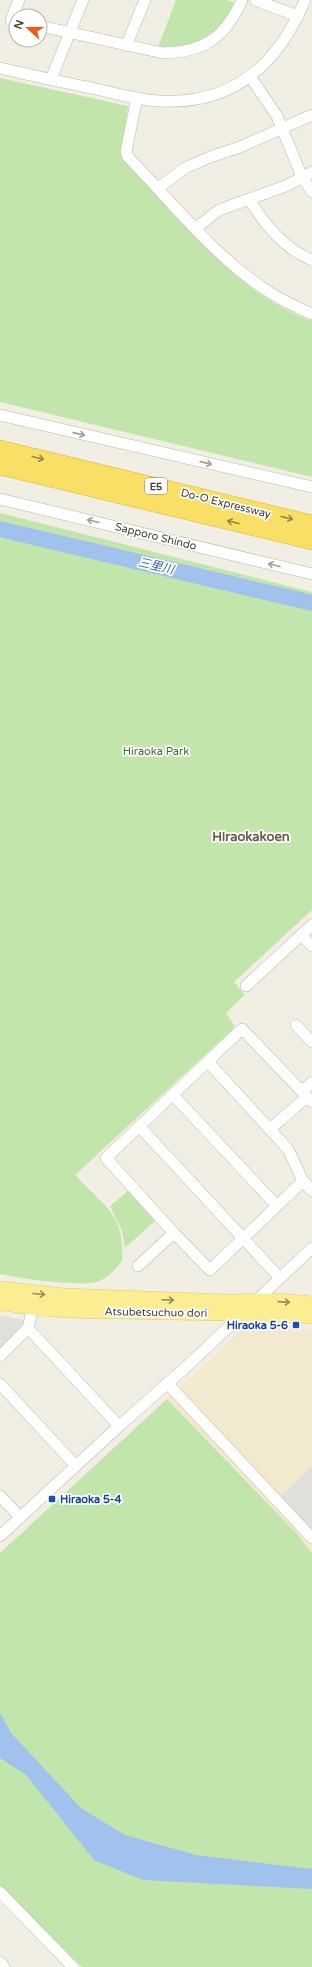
<svg xmlns="http://www.w3.org/2000/svg" width="312" height="1967" font-family="'Varela Round','Noto Sans JP',sans-serif">
<rect width="100%" height="100%" fill="#f1efe3"/>
<!-- commercial -->
<polygon fill="#f3e9ce" points="250,1323 312,1330 312,1554 298,1535 167,1399"/>
<!-- green -->
<g fill="#c2e5ac">
<polygon points="176,0 227,0 233,2 235,6 232,13 204,43 157,50"/>
<path d="M0 78 128 106 121 158 233 273C257 293 282 310 312 321V477L0 402Z"/>
<path d="M0 513 312 592V910L234 982 245 995 226 1013 234 1025 233 1029 75 1175C104 1207 125 1212 122 1261 114 1271 108 1278 96 1282 83 1287 15 1278 0 1274Z"/>
<polygon points="128,1191 155,1221 125,1248 122,1231 110,1206"/>
<polygon points="167,1399 298,1535 312,1554 312,1967 82,1967 0,1885 0,1553"/>
</g>
<!-- parking -->
<g fill="#e1e0db">
<polygon points="0,1316 21,1319 24,1323 24,1325 0,1348"/>
<polygon points="312,1466 312,1534 279,1498"/>
</g>
<!-- water -->
<polygon fill="#a0c2ed" points="0,1713 11,1733 81,1808 125,1835 196,1855 312,1869 312,1889 143,1880 94,1860 26,1775 0,1758"/>
<g fill="none" stroke-linecap="round" stroke-linejoin="round">
<!-- river -->
<polyline stroke="#a0c2ed" stroke-width="16" points="0,529 312,603"/>
<!-- minor casing -->
<g stroke="#bcb8a6" stroke-width="12">
<g id="minor">
<polyline points="255,0 298,16"/>
<polyline points="11,20 19,0"/>
<path d="M40 26 163 53C204 52 225 38 242 0"/>
<polyline points="126,46 145,0"/>
<path d="M0 68C31 75 61 82 92 88 114 93 137 100 160 101 233 105 278 65 305 0"/>
<polyline points="251,78 277,116 302,177 312,192"/>
<polyline points="51,79 83,0"/>
<path d="M137 98 126 151 128 157C171 201 215 257 266 290 281 300 296 307 312 314"/>
<polyline points="158,188 185,168 210,157 240,147 312,115"/>
<path d="M249 199C264 224 284 249 312 260"/>
<polyline points="196,228 219,210 288,185 312,172"/>
<polyline points="0,415 312,487"/>
<polyline points="0,499 312,574"/>
<polyline points="301,935 312,946"/>
<polyline points="246,986 312,925"/>
<polyline points="296,1025 312,1042"/>
<polyline points="208,1062 288,1149 303,1181 312,1191"/>
<polyline points="302,1091 312,1082"/>
<polyline points="173,1095 277,1206"/>
<polyline points="139,1126 279,1277"/>
<polyline points="271,1128 307,1097"/>
<polyline points="303,1181 210,1270 174,1233 106,1158 242,1029 312,1102"/>
<polyline points="138,1266 174,1233"/>
<polyline points="28,1328 119,1426"/>
<polyline points="0,1356 28,1328 33,1307"/>
<polyline points="167,1383 312,1538"/>
<polyline points="0,1384 76,1466"/>
<polyline points="0,1496 20,1517"/>
<polyline points="0,1536 119,1426 185,1368 312,1248"/>
<polyline points="0,1892 73,1967"/>
<polyline points="0,1962 4,1967"/>
</g>
</g>
<!-- major casing -->
<g stroke="#dfcd63" stroke-width="16">
<g id="major">
<polyline points="0,1289 64,1296 227,1302 277,1301 312,1304"/>
<path d="M0 1302C41 1310 83 1311 124 1311 187 1313 249 1312 312 1316"/>
</g>
</g>
<!-- highway casing -->
<g stroke="#d8b536" stroke-width="18">
<g id="highway">
<polyline points="0,449 312,524"/>
<polyline points="0,466 312,541"/>
</g>
</g>
<!-- minor -->
<use href="#minor" stroke="#fff" stroke-width="11"/>
<!-- major -->
<use href="#major" stroke="#fbed92" stroke-width="15"/>
<!-- highway -->
<use href="#highway" stroke="#f9df66" stroke-width="17"/>
</g>
<!-- one-way arrows -->
<defs><path id="oneway-shaft" d="M-6 0H5M1.5-3L5.5 0L1.5 3" fill="none" stroke-width="1.6" stroke-linecap="round" stroke-linejoin="round"/></defs>
<g stroke="#a09f99">
<use href="#oneway-shaft" transform="translate(79 434) rotate(13)"/>
<use href="#oneway-shaft" transform="translate(206 463) rotate(13)"/>
<use href="#oneway-shaft" transform="translate(93 521) rotate(-166)"/>
<use href="#oneway-shaft" transform="translate(274 565) rotate(-166)"/>
</g>
<g stroke="#94874a">
<use href="#oneway-shaft" transform="translate(38 458) rotate(14)"/>
<use href="#oneway-shaft" transform="translate(287 518) rotate(14)"/>
<use href="#oneway-shaft" transform="translate(233 522) rotate(-166)"/>
</g>
<g stroke="#958d5e">
<use href="#oneway-shaft" transform="translate(39 1294) rotate(5)"/>
<use href="#oneway-shaft" transform="translate(168 1300) rotate(2)"/>
<use href="#oneway-shaft" transform="translate(284 1302) rotate(4)"/>
</g>
<!-- markers -->
<g fill="#1a4fb4" stroke="#fff" stroke-width="1.5">
<rect x="292" y="1321" width="8" height="8" rx="2"/>
<rect x="48" y="1495" width="8" height="8" rx="2"/>
</g>
<g text-anchor="middle" stroke-width="3.5" stroke-linejoin="round" paint-order="stroke">
<!-- shield labels -->
<rect fill="#fff" stroke="#7b7970" stroke-width="1" x="145" y="478" width="22" height="16" rx="3"/>
<g font-size="10" font-weight="bold" fill="#423f33">
<text x="156" y="490">E5</text>
</g>
<!-- street labels -->
<g font-size="11" fill="#423f33" stroke="#fff">
<text transform="translate(226 503) rotate(14)" y="4">Do-O Expressway</text>
<text transform="translate(156 536) rotate(14)" y="4">Sapporo Shindo</text>
<text transform="translate(156 1312) rotate(1)" y="4">Atsubetsuchuo dori</text>
</g>
<!-- park labels -->
<g font-size="11" fill="#3a7129" stroke="#fff">
<text x="156" y="755">Hiraoka Park</text>
</g>
<!-- transit labels -->
<g font-size="11" font-weight="bold" fill="#164399" stroke="#fff" text-anchor="end">
<text x="288" y="1329">Hiraoka 5-6</text>
<text x="60" y="1503" text-anchor="start">Hiraoka 5-4</text>
</g>
<!-- water labels -->
<g font-size="12" font-style="italic" fill="#3164aa" stroke="#fff">
<text transform="translate(156 566) rotate(13)" y="4">三里川</text>
</g>
<!-- quarter labels -->
<g font-size="13" font-weight="bold" fill="#655e4b" stroke="#fff">
<text x="251" y="841">Hiraokakoen</text>
</g>
</g>
<!-- north arrow -->
<g transform="translate(28 28) rotate(291)"><circle r="19" fill="#ffffff" stroke="#b3b2ad"/>
<path d="M0-3L7 15L0 10L-7 15Z" fill="#f35a18"/>
<text y="-6" font-size="11" font-weight="bold" text-anchor="middle" fill="#423f33">N</text>
</g>
</svg>
